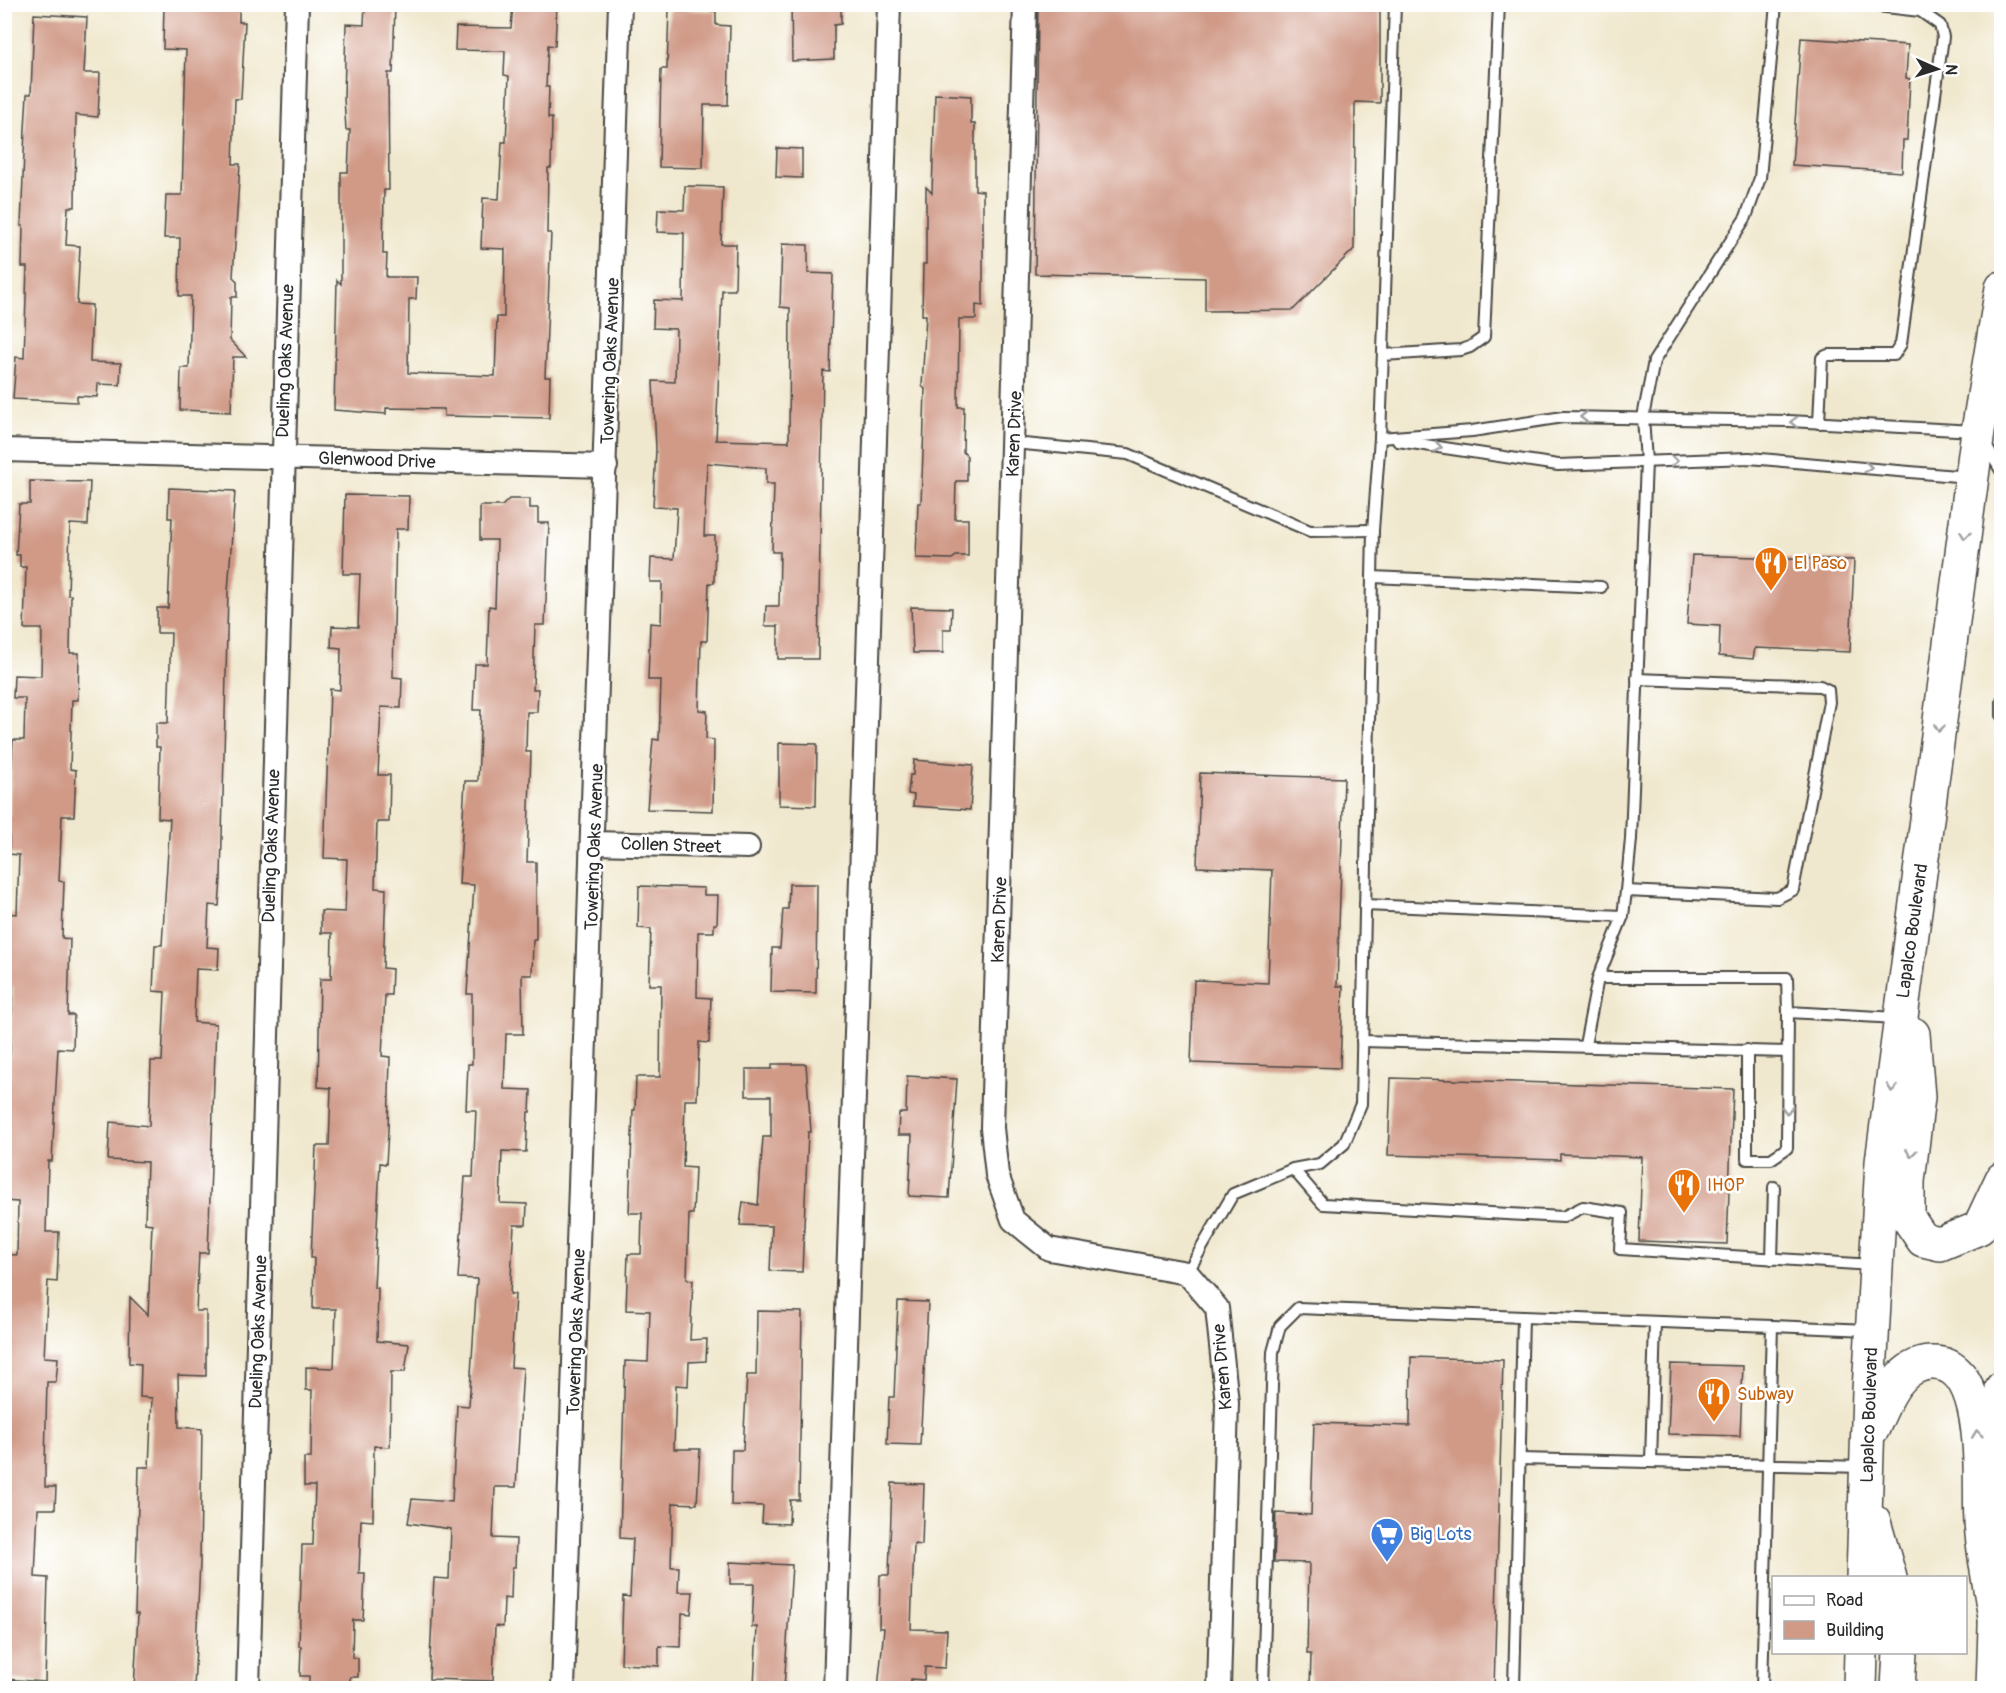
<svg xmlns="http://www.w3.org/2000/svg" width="2006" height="1693" font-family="Pangolin,sans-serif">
<rect width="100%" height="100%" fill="#fff"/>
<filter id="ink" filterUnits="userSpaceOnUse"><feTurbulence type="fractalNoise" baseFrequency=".0167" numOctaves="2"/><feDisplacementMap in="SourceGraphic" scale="12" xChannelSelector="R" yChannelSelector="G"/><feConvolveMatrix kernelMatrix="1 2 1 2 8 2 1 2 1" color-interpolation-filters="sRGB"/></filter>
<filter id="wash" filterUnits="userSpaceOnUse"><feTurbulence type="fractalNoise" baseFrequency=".008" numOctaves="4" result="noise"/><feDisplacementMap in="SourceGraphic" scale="24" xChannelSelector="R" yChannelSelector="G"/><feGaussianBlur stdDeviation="1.35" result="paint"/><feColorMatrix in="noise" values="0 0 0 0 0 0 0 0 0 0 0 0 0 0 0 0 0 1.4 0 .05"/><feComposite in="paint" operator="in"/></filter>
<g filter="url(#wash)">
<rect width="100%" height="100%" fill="#f0e8ce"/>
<g id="blocks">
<!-- building -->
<g fill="#d09a87">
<polygon points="164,4 239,4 239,22 245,22 241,99 235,99 233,164 240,164 233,277 237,281 237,297 231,297 230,340 246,357 233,357 231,412 180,410 181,368 189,368 191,296 179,296 180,238 164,238 166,195 182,195 186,50 163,49"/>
<polygon points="365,4 395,4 393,73 388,73 389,190 384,190 383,254 387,254 386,277 417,277 416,299 409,299 408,373 495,376 497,317 504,317 505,249 481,248 483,198 499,199 502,142 506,142 509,76 504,75 505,51 455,50 456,27 511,28 513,4 557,4 555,46 548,45 546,87 549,87 548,118 552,118 551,168 548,168 547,233 551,233 545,377 550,377 549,418 444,416 444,409 386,408 386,414 334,410 337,280 341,284 341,172 348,172 350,130 346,130 344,98 346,24 364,25"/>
<polygon points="791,4 841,4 841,24 834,25 834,59 792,61"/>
<polygon points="1038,4 1380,4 1380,103 1355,102 1354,249 1293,310 1205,311 1205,278 1035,274"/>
<polygon points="669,9 716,11 716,25 730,26 728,105 704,105 703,168 659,167 661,69 667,69"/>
<polygon points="34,14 87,17 84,73 100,73 98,117 76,115 75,207 68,207 66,245 80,246 77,304 92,305 90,362 121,363 120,385 98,384 97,397 77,396 77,402 13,399 16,357 24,358 27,267 22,267 23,226 21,226 25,129 27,94 31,94"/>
<polygon points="1801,38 1908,45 1906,78 1910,79 1907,140 1903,140 1902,172 1792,165"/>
<polygon points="935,94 971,96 971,124 975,124 975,190 983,191 983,306 976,305 976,319 959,319 958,407 964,407 963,452 967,456 967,481 956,481 955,519 968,519 968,556 956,556 952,559 916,558 918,503 921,503 923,453 925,389 922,386 926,315 922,315 923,264 926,264 926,187 932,193"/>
<polygon points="777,148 802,149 802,178 776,177"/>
<polygon points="685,186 723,187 721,244 736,244 735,290 722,290 716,440 789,442 790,308 780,307 782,244 808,245 808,273 833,274 830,372 823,371 818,659 778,659 778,626 765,626 766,606 779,606 780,552 772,552 774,484 766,484 766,468 707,463 704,536 715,536 714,583 709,583 707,641 701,641 699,710 707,711 706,739 714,740 713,811 647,809 653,739 659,740 661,680 648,680 650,623 661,624 662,582 650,582 651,558 674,559 677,508 653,507 656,449 653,381 675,382 676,329 653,328 654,300 683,301 684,233 657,232 658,209 684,210"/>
<polygon points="30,481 90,482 88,525 70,524 68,595 71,595 70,653 79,653 78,700 72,700 70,769 76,770 74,816 62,816 59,881 64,882 62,938 70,939 68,1015 74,1015 73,1049 58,1048 52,1161 48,1161 46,1232 59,1232 57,1282 48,1281 44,1357 58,1358 56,1382 47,1382 45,1462 45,1487 56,1487 55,1509 38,1509 35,1577 48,1578 45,1682 4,1679 4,1254 17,1255 18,1202 4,1201 4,1086 8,1086 13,987 4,987 5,913 17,914 19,855 9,854 10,791 13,740 24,740 25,698 13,698 14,675 41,676 42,629 24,629 26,567 20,567 20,555 16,555 19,504 30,504"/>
<polygon points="169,488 235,491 228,592 221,878 219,906 209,905 207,947 219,948 218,970 196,969 194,1022 216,1024 208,1253 199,1253 196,1311 206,1311 206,1376 178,1375 179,1427 202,1429 200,1563 194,1689 134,1689 138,1614 135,1614 139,1467 149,1467 152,1398 140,1397 141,1364 129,1363 130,1297 148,1315 152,1224 145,1223 147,1162 108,1160 110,1122 149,1126 151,1061 162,1061 165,992 153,991 155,945 162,945 170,819 158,818 160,747 156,747 156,723 168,723 171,633 157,633 157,608 168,608 172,518 168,518"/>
<polygon points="345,495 409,496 408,529 396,529 393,677 402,678 401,708 381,707 378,775 390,775 389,822 377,822 375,888 386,889 383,968 392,969 391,995 385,995 382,1056 390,1057 388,1131 386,1164 380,1163 374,1288 378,1288 377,1341 409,1344 405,1372 391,1372 390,1447 374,1446 373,1521 361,1520 359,1573 365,1573 363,1620 353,1620 352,1657 358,1658 358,1677 350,1677 350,1689 309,1689 309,1676 300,1676 301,1646 299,1646 302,1545 313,1545 315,1486 304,1486 304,1458 311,1458 312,1390 306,1390 306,1367 334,1368 336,1309 313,1309 314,1258 311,1258 316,1146 329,1146 331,1088 318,1087 320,979 331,979 332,933 321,933 321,911 345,912 347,859 324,858 330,689 340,690 341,648 331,647 332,626 358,627 360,574 343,574"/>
<polygon points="509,499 530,499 530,508 538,508 538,523 549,523 545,625 535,625 533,689 538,689 537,712 527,712 526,752 531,752 527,862 536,862 536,940 533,940 532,975 522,975 523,1034 506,1034 504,1089 531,1090 530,1112 528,1112 526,1152 502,1151 500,1203 527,1204 526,1225 514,1225 510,1294 515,1294 511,1367 523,1368 516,1487 495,1487 493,1538 516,1539 515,1567 512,1567 511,1599 504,1598 503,1627 495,1626 493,1681 429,1679 434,1578 449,1579 451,1529 408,1523 412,1499 452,1502 457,1405 469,1406 477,1279 458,1278 465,1177 473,1177 476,1110 466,1110 468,1064 472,1064 472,994 467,994 474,885 459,884 465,781 478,781 481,710 473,710 475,664 487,664 489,606 495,607 497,540 480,540 480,506 502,506"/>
<polygon points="1692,555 1854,560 1850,652 1755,648 1753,659 1719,656 1720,626 1687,624"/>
<polygon points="911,607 952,608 951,629 943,629 943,653 913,653"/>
<polygon points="779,743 817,744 816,806 779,805"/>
<polygon points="914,760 973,765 970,810 913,806 914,795 908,794 910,775 913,775"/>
<polygon points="1200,773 1344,778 1337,986 1343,986 1340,1068 1191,1063 1194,980 1268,983 1272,870 1197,867"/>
<polygon points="789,884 817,884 816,993 771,992 772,948 780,948 783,909 788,909"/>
<polygon points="639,886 704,888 704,895 718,895 717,924 714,924 714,932 698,932 697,997 711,998 709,1043 699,1042 697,1100 685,1100 683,1167 695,1168 693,1214 689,1214 687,1279 693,1280 690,1340 707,1339 706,1361 689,1362 688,1386 676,1385 674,1449 700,1449 697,1504 673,1503 671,1567 679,1567 678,1592 693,1592 691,1614 682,1613 681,1647 659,1646 659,1666 621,1664 623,1596 630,1597 633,1539 620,1538 625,1361 648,1362 650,1311 626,1310 628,1254 641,1254 642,1213 629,1213 633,1110 635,1110 636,1077 660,1077 661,985 649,985 651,929 638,928"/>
<polygon points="772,1064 806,1064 811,1132 808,1132 802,1272 770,1271 772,1226 740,1225 743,1202 758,1205 763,1137 771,1137 771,1096 746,1096 746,1069 772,1069"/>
<polygon points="907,1076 957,1079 949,1198 909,1196 912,1135 898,1135 899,1113 906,1113"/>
<polygon points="1391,1078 1733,1089 1727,1244 1639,1241 1642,1157 1560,1154 1560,1160 1388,1155"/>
<polygon points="898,1301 928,1302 920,1445 887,1444 889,1397 894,1397"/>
<polygon points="757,1311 802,1312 799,1500 790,1500 789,1524 762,1523 763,1506 731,1505 732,1450 743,1450 747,1375 756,1375"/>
<polygon points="1411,1357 1503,1360 1494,1689 1310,1689 1311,1654 1307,1654 1309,1563 1274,1562 1276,1513 1311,1515 1314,1423 1410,1426"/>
<polygon points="1671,1364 1743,1366 1740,1436 1668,1434"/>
<polygon points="892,1483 924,1484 922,1545 914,1544 911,1629 947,1630 945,1668 925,1667 924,1680 911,1679 910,1689 878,1689 884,1628 879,1628 880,1575 889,1575"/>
<polygon points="730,1562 792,1565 784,1689 754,1686 757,1627 752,1627 754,1584 730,1584"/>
</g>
</g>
</g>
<g filter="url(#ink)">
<use href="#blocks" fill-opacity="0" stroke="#494743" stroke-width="1.5"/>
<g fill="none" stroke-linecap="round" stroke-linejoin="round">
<!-- lane casing -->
<g stroke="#494743" stroke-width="14">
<g id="lane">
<polyline points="1383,355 1461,350 1470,347 1484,337 1499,4"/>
<polyline points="1819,423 1822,358 1828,355 1894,355 1901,344 1943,37 1940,25 1920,11 1860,4"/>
<polyline points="1380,438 1472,431 1563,417 1789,421 1975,431"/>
<polyline points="1398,441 1558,465 1749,458 1968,477"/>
<polyline points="1014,443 1128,454 1310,531 1373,530"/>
<polyline points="1984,443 2002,472"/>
<polyline points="1372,577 1601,587"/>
<polyline points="2002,701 2002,716"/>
<polyline points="1626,891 1777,898 1793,890 1829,702 1828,690 1820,686 1637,679"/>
<polyline points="1365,905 1623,916"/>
<polyline points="1598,978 1787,978 1788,1012 1897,1018"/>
<polyline points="1362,1041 1787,1052"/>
<polyline points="1585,1045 1598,978 1623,916 1626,891 1631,839 1646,462 1643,417 1654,361 1746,217 1760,178 1776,4"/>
<polyline points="1747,1050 1747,1159 1771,1159 1787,1148 1788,1012"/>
<polyline points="1293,1169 1323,1204 1563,1217 1583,1207 1622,1213 1620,1249 1872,1265"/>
<polyline points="1772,1259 1774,1187"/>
<polyline points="1187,1273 1233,1194 1293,1169 1320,1164 1344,1144 1361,1104 1373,530 1380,438 1395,4"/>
<polyline points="1523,1317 1772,1326 1762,1688"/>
<polyline points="1772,1326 1869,1330"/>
<polyline points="1520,1459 1863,1467"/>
<polyline points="1651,1462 1655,1322"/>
<polyline points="1998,1510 2002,1510"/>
<polyline points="1263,1688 1273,1352 1280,1326 1298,1308 1523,1317 1514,1688"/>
</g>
</g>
<!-- street casing -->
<g stroke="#494743" stroke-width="26">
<g id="street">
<polyline points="1025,4 992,1128 997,1175 1013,1220 1049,1249 1187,1273 1217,1308 1227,1403 1219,1688"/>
<polyline points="4,450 606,466"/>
<polyline points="594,843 748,847"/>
<polyline points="248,1688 297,4"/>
<polyline points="563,1688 620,4"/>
<polyline points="835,1688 889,4"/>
</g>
</g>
<!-- primary casing -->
<g stroke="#494743" stroke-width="36">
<g id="primary">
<polyline points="1913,1034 1918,1097 1908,1181 1908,1218 1923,1240 1940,1244 1979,1228 2002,1179"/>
<path d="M1873 1428C1884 1403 1898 1364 1931 1363 1991 1360 1978 1483 1981 1522 1983 1554 1990 1586 1995 1618"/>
<polyline points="1999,1477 2002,1388"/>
<polyline points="1874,1522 1890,1578"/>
<polyline points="1863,1578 1869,1391 1882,1162 1978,431 2002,288"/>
<polyline points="1860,1688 1861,1652"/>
<polyline points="1898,1688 1900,1652"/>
<polyline points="1993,1688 1996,1597"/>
</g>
</g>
<!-- lane -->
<use href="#lane" stroke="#fff" stroke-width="10"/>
<!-- street -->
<use href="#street" stroke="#fff" stroke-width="22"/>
<!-- primary -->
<use href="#primary" stroke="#fff" stroke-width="33"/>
</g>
<!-- one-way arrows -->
<defs><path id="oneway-chevron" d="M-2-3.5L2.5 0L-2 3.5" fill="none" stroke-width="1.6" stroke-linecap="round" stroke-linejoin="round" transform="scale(1.5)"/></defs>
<g stroke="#a0a0a0">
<use href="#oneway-chevron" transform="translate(1584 417) rotate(180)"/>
<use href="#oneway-chevron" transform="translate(1794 422) rotate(-178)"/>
<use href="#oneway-chevron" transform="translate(1438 447) rotate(9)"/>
<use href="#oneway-chevron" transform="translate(1674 461) rotate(-2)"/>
<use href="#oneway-chevron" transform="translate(1868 467) rotate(4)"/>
<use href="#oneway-chevron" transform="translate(1965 535) rotate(98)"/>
<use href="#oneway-chevron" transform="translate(1939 728) rotate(98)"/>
<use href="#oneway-chevron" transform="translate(1892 1088) rotate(97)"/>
<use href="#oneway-chevron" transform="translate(1787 1110) rotate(91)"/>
<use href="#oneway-chevron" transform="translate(1911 1153) rotate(97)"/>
<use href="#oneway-chevron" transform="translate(1977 1434) rotate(-97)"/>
</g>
</g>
<!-- icons -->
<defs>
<g id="restaurant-pin" transform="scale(1.725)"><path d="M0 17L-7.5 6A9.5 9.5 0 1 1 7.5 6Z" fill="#e8710a" stroke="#fff"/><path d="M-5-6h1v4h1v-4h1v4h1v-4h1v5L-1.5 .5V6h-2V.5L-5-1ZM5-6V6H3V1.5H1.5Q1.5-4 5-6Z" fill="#fff"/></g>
<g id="supermarket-pin" transform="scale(1.725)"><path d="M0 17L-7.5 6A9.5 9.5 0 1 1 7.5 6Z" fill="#3f7fe0" stroke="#fff"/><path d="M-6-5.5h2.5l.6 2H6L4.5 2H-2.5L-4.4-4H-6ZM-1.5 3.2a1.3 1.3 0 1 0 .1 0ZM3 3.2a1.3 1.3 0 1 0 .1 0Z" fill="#fff"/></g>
</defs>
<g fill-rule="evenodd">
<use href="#restaurant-pin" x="1771" y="563"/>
<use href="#restaurant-pin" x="1684" y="1185"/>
<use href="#restaurant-pin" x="1714" y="1394"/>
<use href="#supermarket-pin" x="1387" y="1534"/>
</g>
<g text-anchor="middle" stroke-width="5" stroke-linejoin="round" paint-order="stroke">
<!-- street labels -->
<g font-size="18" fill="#2b2b2b" stroke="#fff">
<text transform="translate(285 361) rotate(-88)" y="6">Dueling Oaks Avenue</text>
<text transform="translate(610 361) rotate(-88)" y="6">Towering Oaks Avenue</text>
<text transform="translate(1014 434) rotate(-88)" y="6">Karen Drive</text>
<text transform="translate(377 460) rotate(2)" y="6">Glenwood Drive</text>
<text transform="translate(671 845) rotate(2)" y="6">Collen Street</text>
<text transform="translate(271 846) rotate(-88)" y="6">Dueling Oaks Avenue</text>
<text transform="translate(594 847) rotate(-88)" y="6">Towering Oaks Avenue</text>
<text transform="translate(999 920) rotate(-88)" y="6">Karen Drive</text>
<text transform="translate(1912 931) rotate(-82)" y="6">Lapalco Boulevard</text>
<text transform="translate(258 1332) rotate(-88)" y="6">Dueling Oaks Avenue</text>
<text transform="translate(576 1332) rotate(-88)" y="6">Towering Oaks Avenue</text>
<text transform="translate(1222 1367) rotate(-95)" y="6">Karen Drive</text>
<text transform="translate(1869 1415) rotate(-88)" y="6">Lapalco Boulevard</text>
</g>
<!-- food labels -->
<g font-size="18" fill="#c56008" stroke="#fff" text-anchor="start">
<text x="1794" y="569">El Paso</text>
<text x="1707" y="1191">IHOP</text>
<text x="1737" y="1400">Subway</text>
</g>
<!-- shop labels -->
<g font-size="18" fill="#366cbe" stroke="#fff" text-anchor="start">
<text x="1410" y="1540">Big Lots</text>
</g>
</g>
<!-- margin -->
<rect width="2006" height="1693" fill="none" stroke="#fff" stroke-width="24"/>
<!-- legend -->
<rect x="1772" y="1576" width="195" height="78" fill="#ffffff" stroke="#aaaaaa" stroke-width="1.5"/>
<rect x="1784" y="1596" width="30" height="9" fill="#ffffff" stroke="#aaaaaa" stroke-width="1.5"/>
<text x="1826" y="1606" font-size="18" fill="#2b2b2b">Road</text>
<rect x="1784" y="1621" width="30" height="18" fill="#d09a87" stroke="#aaaaaa" stroke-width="1.5"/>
<text x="1826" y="1636" font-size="18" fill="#2b2b2b">Building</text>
<!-- north arrow -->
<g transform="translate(1937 69) rotate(93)" stroke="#ffffff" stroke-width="4.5" paint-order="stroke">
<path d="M0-4.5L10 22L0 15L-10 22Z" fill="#2b2b2b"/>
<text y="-9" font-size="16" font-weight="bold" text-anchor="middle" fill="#2b2b2b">N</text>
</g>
</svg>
